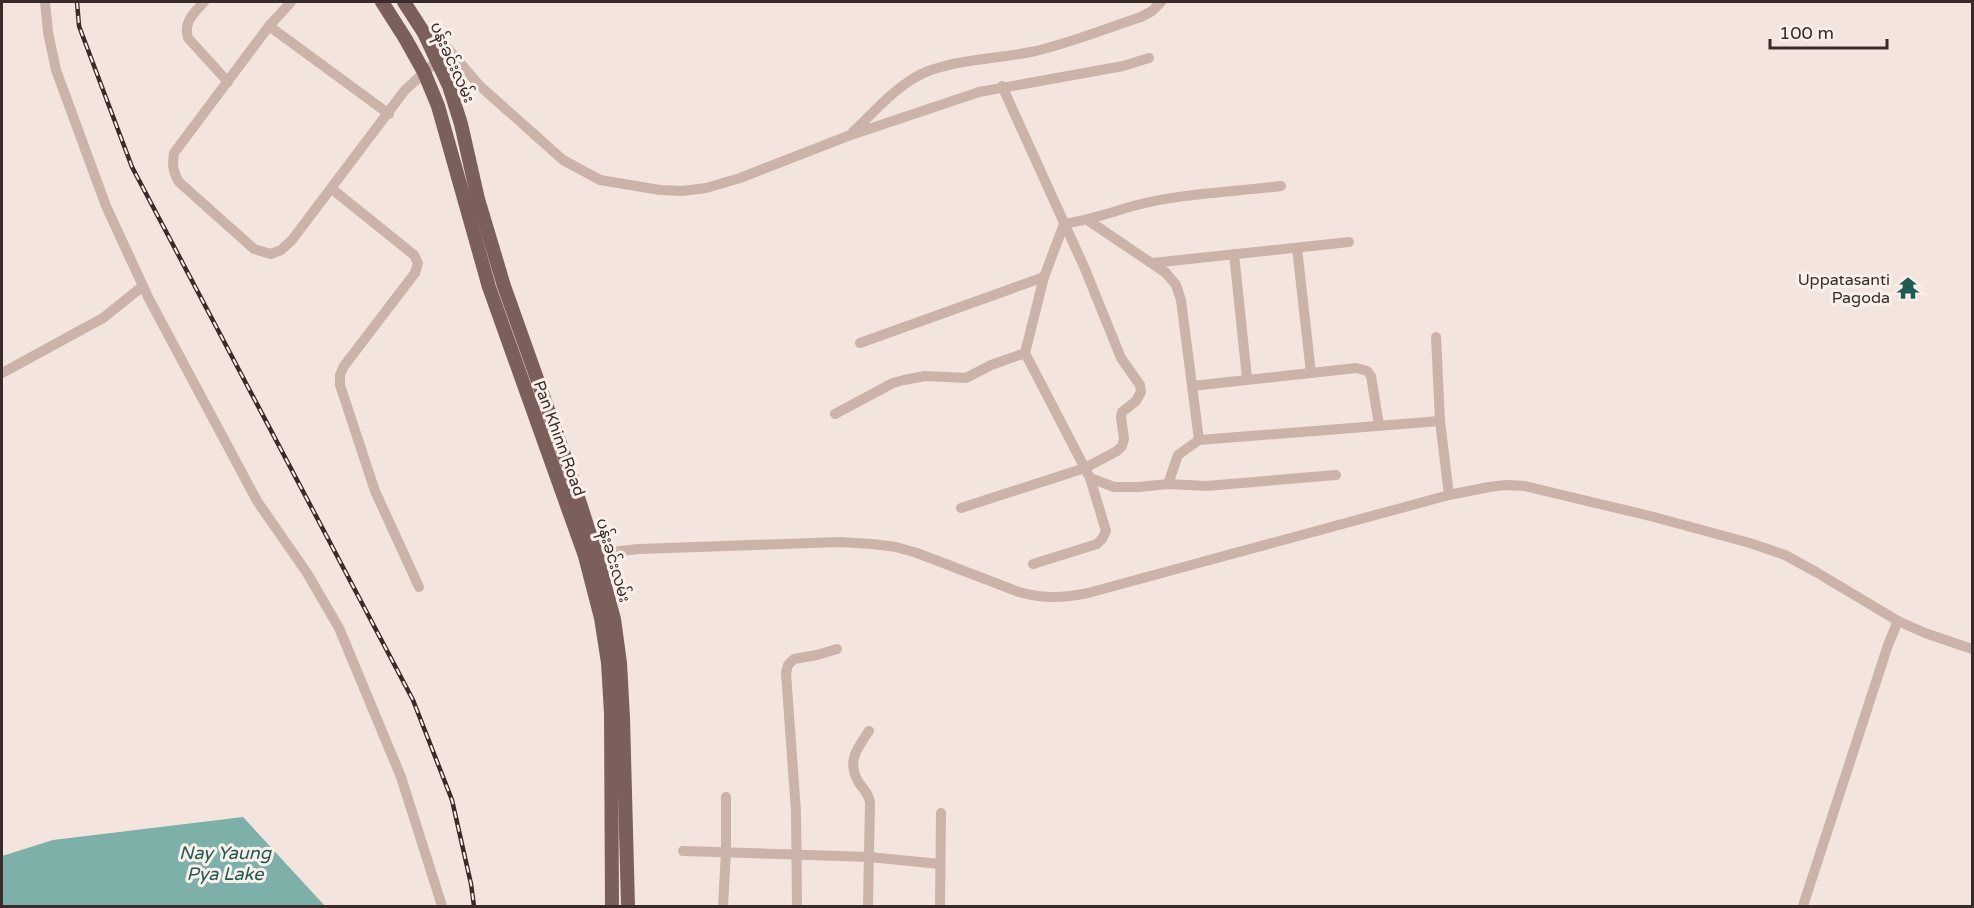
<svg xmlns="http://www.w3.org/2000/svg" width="1974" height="908" font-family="'Varela Round','Noto Sans Myanmar',sans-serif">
<rect width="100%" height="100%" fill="#f3e5de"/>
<!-- water -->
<polygon fill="#7db0a9" points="243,817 325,906 2,906 2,856 53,840"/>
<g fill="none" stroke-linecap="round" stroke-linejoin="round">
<!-- minor -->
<g stroke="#cbb3aa" stroke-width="10">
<polyline points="45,2 48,32 56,70 106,206 148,297 257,501 307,573 339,628 401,777 442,906"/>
<path d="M204 2C194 13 183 22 188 38L228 82"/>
<path d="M291 2 269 26 174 153C172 165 173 172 179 182L254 249 271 254 281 250 292 240 405 90 437 61"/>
<polyline points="269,26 389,114"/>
<polyline points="424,33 444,44 479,85 563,160 600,180 660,190 682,191 706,188 740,178 848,136 979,92 1123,66 1149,58"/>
<path d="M852 133C872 114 891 92 914 78 942 60 997 59 1031 52 1068 44 1104 29 1141 17L1152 11 1161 2"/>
<polyline points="332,189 414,255 418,263 415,273 344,366 340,375 340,385 375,491 419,587"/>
<polyline points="1089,221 1166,273 1176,285 1181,300 1199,440 1178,455 1168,484"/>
<polyline points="1297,248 1311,373"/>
<polyline points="1234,254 1247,378"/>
<polyline points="1152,263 1349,242"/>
<polyline points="1436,337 1440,421 1449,495"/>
<polyline points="860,343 1044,277"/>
<polyline points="2,373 103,318 143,286"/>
<polyline points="1192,386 1356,368 1367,371 1371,376 1379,425"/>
<polyline points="835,414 893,383 904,380 925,376 966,378 991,365 1025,353"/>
<polyline points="1199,440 1440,421"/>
<polyline points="1090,478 1114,487 1139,487 1168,484 1206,486 1336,475"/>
<polyline points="961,508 1085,468 1117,451 1122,446 1124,439 1121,417 1122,412 1136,401 1141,392 1140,385 1121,358 1085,269 1002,86"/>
<path d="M591 554 639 549 839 542 872 544 896 547 917 553 1019 592C1043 599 1064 598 1088 593L1449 495 1489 487 1506 485 1525 486 1654 517 1750 543 1785 555 1816 572 1898 621 1925 633 1972 649"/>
<path d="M1033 564 1097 544 1102 539 1106 531 1090 478 1025 353 1044 277 1064 224C1091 220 1111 212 1137 205 1183 193 1233 192 1281 186"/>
<polyline points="683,851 869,857 940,864"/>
<polyline points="723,906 726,852 726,797"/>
<polyline points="797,906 796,812 786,673 788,665 794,659 817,655 837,649"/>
<path d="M868 906 870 803C869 794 864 790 859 783 846 761 857 749 869 731"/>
<polyline points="940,906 941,813"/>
<polyline points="1803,906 1888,645 1898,621"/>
</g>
<!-- major -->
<g stroke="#7a5f5b" stroke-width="14">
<polyline points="382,2 405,38 424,72 438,106 489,287 585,556 601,618 608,663 611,713 612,906"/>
<polyline points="404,2 424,33 449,86 461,124 478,199 504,286 567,463 596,553 614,619 620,663 623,718 628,906"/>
</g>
<!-- rail casing -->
<g stroke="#392b29" stroke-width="4.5">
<polyline id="rail" points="77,2 79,26 132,167 413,700 452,800 471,884 474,906"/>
</g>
<!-- rail -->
<use href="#rail" stroke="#faf0eb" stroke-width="2" stroke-dasharray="7" stroke-linecap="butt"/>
</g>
<!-- icons -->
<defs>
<g id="temple-bare" transform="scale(1.8)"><path d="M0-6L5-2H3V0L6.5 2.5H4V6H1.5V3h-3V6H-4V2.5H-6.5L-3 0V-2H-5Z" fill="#1f5a53" stroke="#faf0eb" stroke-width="2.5" paint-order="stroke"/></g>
</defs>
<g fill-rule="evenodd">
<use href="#temple-bare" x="1908" y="288"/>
</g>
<g text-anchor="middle" stroke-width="6" stroke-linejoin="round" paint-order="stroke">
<!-- street labels -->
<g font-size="16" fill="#392b29" stroke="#faf0eb">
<text transform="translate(453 62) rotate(66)" y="6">ပန်းခင်းလမ်း</text>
<text transform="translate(560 438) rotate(70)" y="6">Pan Khinn Road</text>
<text transform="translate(614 560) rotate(74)" y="6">ပန်းခင်းလမ်း</text>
</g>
<!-- poi labels -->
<g font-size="16" fill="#392b29" stroke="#faf0eb" text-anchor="end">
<text x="1890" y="285">Uppatasanti<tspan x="1890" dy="18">Pagoda</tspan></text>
</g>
<!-- water labels -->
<g font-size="18" font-style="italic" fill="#1f5a53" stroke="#faf0eb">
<text x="225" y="859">Nay Yaung<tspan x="225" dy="21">Pya Lake</tspan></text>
</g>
</g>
<!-- border -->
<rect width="1974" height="908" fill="none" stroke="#392b29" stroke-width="6"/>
<!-- scale -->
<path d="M1770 39v9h117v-9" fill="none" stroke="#392b29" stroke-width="3"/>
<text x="1779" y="39" font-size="18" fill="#392b29" stroke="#faf0eb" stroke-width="4.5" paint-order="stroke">100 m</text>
</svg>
